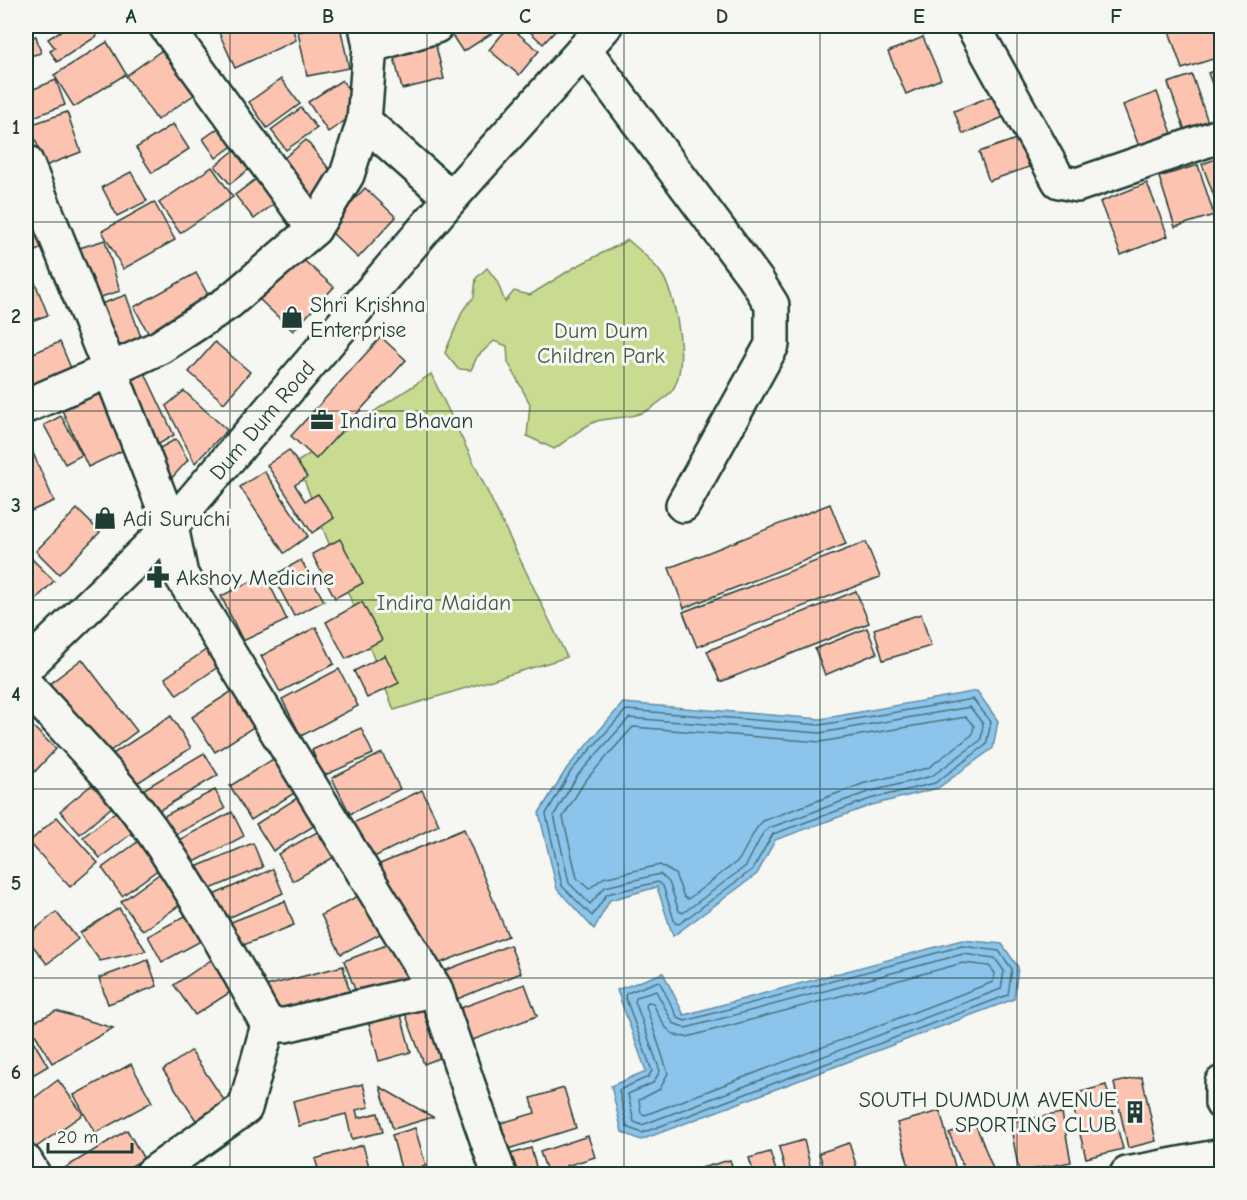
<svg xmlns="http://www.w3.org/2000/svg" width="1247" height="1200" font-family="'Comic Neue',sans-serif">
<rect width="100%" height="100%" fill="#f6f6f2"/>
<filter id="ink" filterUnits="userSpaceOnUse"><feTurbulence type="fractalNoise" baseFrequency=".0167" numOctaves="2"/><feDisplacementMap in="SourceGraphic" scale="12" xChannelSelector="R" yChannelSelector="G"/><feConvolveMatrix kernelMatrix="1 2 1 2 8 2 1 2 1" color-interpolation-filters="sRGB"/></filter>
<g filter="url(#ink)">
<!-- green -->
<g fill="#c9db90" stroke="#748c62" stroke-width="1.5">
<path d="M628 240C640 250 654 262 663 276 677 300 690 368 671 392 666 397 656 405 650 409 631 420 614 416 597 421 582 426 567 441 554 449L527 436 530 404 508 362 507 346 494 341 477 357 471 370 458 369 445 353 463 310 474 297 476 278 487 268 497 281 505 302 514 291 530 295 575 267Z"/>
<polygon points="431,374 567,657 394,710 297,462"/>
</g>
<!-- water -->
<g fill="#8dc4eb" stroke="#618ea2" stroke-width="1.5">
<polygon points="977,691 998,721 993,748 938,788 872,805 775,840 757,874 673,936 657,887 610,900 594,929 557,889 539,813 567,768 623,703 821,719"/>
<polygon points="962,940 1002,944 1018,967 1014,999 641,1140 622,1132 611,1086 646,1071 617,990 663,973 684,1015"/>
</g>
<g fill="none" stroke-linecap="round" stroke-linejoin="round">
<!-- shore -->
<g stroke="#4b737d" stroke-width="1.5">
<polygon points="973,699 991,722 986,745 935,783 870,799 773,834 752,870 679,924 675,923 663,886 658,882 607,894 592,916 562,886 546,814 571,771 626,710 820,725"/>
<polygon points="970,707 983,724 981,740 932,776 868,792 769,828 763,833 746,866 683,913 679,911 669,882 660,874 605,887 590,904 569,883 554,815 577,776 629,718 820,733"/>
<polygon points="966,717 974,726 972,735 928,768 865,783 763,821 756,829 739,860 688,899 684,897 675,874 660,865 603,878 589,889 577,878 563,817 585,781 633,727 820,742"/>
<polygon points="962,946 999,951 1012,969 1008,995 642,1133 627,1127 619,1090 648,1077 652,1071 625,996 627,993 659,981 678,1018 685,1021"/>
<polygon points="963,954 995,958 1004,971 1001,989 642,1125 634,1122 628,1094 653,1083 660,1071 635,1001 637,997 656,991 673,1023 686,1028"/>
<path d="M963 963 989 966 995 973 993 982 645 1115 641 1113 639 1100 660 1089 668 1073 646 1006 648 1002 653 1003C661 1020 666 1037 687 1037Z"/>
</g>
</g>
<!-- building -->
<g fill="#fcc4b0" stroke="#1f3d34" stroke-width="1.5">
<polygon points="68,26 90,26 97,36 57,62 50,51 55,48 48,39"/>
<polygon points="216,26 292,26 296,40 235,68"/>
<polygon points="331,26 340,26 349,68 307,76 298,32"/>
<polygon points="453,26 503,26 463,52 448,29"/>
<polygon points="509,26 539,51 519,75 489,50"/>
<polygon points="524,26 560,26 543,44"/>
<polygon points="1176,26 1222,26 1222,56 1182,69 1168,28"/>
<polygon points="36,36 41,53 26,57 26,39"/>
<polygon points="923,37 941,79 906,94 888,52"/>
<polygon points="107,42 126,74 74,107 54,75"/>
<polygon points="435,42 444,79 402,89 393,53"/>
<polygon points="172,43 204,88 157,120 126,76"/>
<polygon points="1222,68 1222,96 1217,97 1208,73"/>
<polygon points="1192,75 1212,134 1189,142 1168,83"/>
<polygon points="281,79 300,104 267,128 249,102"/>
<polygon points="56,80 65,105 26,120 26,92"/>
<polygon points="342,80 362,109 328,132 308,102"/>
<polygon points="1157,92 1177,147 1144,159 1123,105"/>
<polygon points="997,94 1006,116 963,134 954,111"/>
<polygon points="301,108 317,128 286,150 271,130"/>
<polygon points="67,112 81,152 45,166 30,125"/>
<polygon points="230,120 243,138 216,158 203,139"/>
<polygon points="173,124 189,149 152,173 136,148"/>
<polygon points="1019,138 1029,167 989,181 979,152"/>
<polygon points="247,140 262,159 230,184 215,166"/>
<polygon points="306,140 337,179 308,202 278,163"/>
<polygon points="1222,157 1222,212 1220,212 1202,164"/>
<polygon points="1198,165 1214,215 1175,227 1159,177"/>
<polygon points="212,167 233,197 180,233 159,203"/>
<polygon points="268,170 287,194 254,219 235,195"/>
<polygon points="131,172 147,201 117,216 102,187"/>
<polygon points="1147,183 1168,236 1121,255 1100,202"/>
<polygon points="365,188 396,217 358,258 327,228"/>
<polygon points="154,202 175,240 123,269 102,231"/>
<polygon points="35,206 53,242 26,256 26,211"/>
<polygon points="105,240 120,291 88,301 73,250"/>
<polygon points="299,256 334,287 293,331 259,299"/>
<polygon points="196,273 213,304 151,338 134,307"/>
<polygon points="34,280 48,315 26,323 26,301 28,300 26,284"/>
<polygon points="126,295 143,343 111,354 95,306"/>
<polygon points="381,337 406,360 316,459 291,436"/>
<polygon points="60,342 73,373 26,393 26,356"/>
<polygon points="215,342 250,372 224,403 189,372"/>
<polygon points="143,369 174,435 154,447 123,379"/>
<polygon points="184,391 227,430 195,463 166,406"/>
<polygon points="102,392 128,448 88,467 62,410"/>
<polygon points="61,416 82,455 65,464 44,425"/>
<polygon points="26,437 54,501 26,513"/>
<polygon points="176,439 188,460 170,480 153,452"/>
<polygon points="289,450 307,477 295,485 305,501 318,494 334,518 312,533 267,465"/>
<polygon points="264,471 308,536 284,553 240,487"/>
<polygon points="830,504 846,544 684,608 669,568"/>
<polygon points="77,509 100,532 59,574 36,551"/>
<polygon points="340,539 363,583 335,598 312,554"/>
<polygon points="866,542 880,577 697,647 683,612"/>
<polygon points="29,556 54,581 26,609 26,559"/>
<polygon points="301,560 324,601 294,616 273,576"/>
<polygon points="265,575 287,620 243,641 221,596"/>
<polygon points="856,591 869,623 720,682 707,651"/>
<polygon points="362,602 382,640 346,659 326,622"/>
<polygon points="921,614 931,646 883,660 874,629"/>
<polygon points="316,627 334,664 280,692 261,656"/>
<polygon points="867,628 877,653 825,675 815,649"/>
<polygon points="219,641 231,658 177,695 165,678"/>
<polygon points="385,655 399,683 367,698 354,671"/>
<polygon points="82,659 137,731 97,761 43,689"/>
<polygon points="339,669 358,706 301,736 282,699"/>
<polygon points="243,684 266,719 215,752 192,717"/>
<polygon points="171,716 191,748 131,787 111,755"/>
<polygon points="28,722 56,749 26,781 26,725"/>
<polygon points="361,728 373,754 323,776 312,750"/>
<polygon points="204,753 218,775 145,819 131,797"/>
<polygon points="283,753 304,787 251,820 230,786"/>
<polygon points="382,753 400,789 350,814 332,778"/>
<polygon points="100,778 119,801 80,834 60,811"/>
<polygon points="215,790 225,809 164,840 154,821"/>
<polygon points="422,790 439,825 370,859 353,823"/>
<polygon points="308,791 325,819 273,851 256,824"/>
<polygon points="124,805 141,826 100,858 83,837"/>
<polygon points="232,812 244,836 181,869 169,845"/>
<polygon points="57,817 98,863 70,887 29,842"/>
<polygon points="326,827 341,853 293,881 278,854"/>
<polygon points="464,829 508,936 423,970 380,864"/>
<polygon points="143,838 163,866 122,896 102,868"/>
<polygon points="253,843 263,867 201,893 191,869"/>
<polygon points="166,869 188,899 143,931 121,902"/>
<polygon points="273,869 283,893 222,921 211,896"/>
<polygon points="364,893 384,932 341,954 321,915"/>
<polygon points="285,901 294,925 236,948 226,924"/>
<polygon points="119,908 146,951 100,961 80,933"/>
<polygon points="198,909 212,935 162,962 148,936"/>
<polygon points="56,912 78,939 47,964 26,937"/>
<polygon points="400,940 415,979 359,1000 344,961"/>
<polygon points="510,945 521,973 450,1002 439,973"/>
<polygon points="148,960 157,986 108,1004 99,978"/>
<polygon points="211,960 232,991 195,1015 174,985"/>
<polygon points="343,966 352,1002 267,1023 258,988"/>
<polygon points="525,984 537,1016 470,1041 458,1009"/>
<polygon points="427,996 450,1054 424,1064 402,1005"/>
<polygon points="399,1008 411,1052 379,1061 367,1016"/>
<polygon points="56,1011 113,1028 52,1063 29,1024"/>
<polygon points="26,1029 48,1066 26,1079"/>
<polygon points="191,1051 226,1103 197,1122 163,1070"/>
<polygon points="131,1064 152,1102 95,1133 74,1095"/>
<polygon points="1142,1077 1156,1141 1128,1148 1114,1083"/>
<polygon points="58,1080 83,1114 35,1148 26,1135 26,1104"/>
<polygon points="363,1084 369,1107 356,1110 358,1118 378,1113 383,1132 352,1139 346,1114 299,1126 293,1101"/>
<polygon points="1106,1085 1123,1149 1086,1158 1070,1095"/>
<polygon points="380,1087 433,1117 393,1129"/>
<polygon points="564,1088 576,1128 508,1149 501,1123 535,1113 531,1098"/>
<polygon points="940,1111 957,1174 911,1174 897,1123"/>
<polygon points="1062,1113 1071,1162 1019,1172 1010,1122"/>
<polygon points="975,1123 995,1174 966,1174 949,1133"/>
<polygon points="415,1128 426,1166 402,1172 392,1135"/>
<polygon points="127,1130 144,1159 117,1174 55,1174"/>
<polygon points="588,1136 595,1157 566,1166 569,1174 548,1174 540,1152"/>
<polygon points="804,1140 812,1174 786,1174 779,1147"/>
<polygon points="849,1143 859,1174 826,1174 819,1153"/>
<polygon points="363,1145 371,1174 320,1174 315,1159"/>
<polygon points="531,1148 538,1174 509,1174 504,1156"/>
<polygon points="770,1152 777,1174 754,1174 749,1158"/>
<polygon points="730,1160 735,1174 680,1174"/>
</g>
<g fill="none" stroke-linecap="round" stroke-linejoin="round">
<!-- minor casing -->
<g stroke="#1f3d34" stroke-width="38">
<g id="minor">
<polyline points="166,26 314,229"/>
<polyline points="366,26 370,46 364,121 347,175 314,229 229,302 160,347 110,370 171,526 181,575 435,989 499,1174"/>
<polyline points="973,26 1059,181 1077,185 1222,135"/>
<polyline points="370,46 436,26"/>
<polyline points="584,49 757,281 772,305 772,345 683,505"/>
<polyline points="364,121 451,198"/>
<polyline points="26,162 110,370 26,406"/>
<path d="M26 685C68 732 114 777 151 829 194 891 232 959 268 1025H285L435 989"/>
<polyline points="1222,1083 1222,1103"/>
<polyline points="26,1162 33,1174"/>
<polyline points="152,1174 245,1108 268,1025"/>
<polyline points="1127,1174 1222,1156"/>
</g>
</g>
<!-- major casing -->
<g stroke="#1f3d34" stroke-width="38">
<g id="major">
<path id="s1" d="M26 667 171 526 451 198 605 26"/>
</g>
</g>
<!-- minor -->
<use href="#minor" stroke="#f6f6f2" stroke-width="33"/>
<!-- major -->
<use href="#major" stroke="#f6f6f2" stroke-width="33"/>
</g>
</g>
<!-- grid -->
<path fill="none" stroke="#1f3d34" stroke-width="1.5" stroke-opacity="0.55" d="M230 26V1174M427 26V1174M624 26V1174M820 26V1174M1017 26V1174M26 222H1222M26 411H1222M26 600H1222M26 789H1222M26 978H1222"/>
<!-- icons -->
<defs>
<g id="shop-bare" transform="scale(1.8)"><path d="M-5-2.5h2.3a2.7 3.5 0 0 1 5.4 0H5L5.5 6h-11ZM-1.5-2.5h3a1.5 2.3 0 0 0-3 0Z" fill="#1f3d34" stroke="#f6f6f2" stroke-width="2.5" paint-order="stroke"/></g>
<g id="office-bare" transform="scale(1.8)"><path d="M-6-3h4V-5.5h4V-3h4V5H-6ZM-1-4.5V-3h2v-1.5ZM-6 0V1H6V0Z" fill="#1f3d34" stroke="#f6f6f2" stroke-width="2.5" paint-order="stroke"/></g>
<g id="pharmacy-bare" transform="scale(1.8)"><path d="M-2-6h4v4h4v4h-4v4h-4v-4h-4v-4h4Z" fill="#1f3d34" stroke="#f6f6f2" stroke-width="2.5" paint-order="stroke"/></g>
<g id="building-bare" transform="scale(1.8)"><path d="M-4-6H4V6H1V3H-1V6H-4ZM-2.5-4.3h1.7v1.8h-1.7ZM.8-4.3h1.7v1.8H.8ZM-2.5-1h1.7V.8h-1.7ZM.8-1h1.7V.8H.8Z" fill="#1f3d34" stroke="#f6f6f2" stroke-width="2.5" paint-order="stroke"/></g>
</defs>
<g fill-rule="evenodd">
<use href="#shop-bare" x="292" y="317"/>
<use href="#office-bare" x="322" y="420"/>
<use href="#shop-bare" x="105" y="518"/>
<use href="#pharmacy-bare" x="158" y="577"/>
<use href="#building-bare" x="1135" y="1112"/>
</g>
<g text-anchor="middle" stroke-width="6" stroke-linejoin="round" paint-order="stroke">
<!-- poi labels -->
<g font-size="22" fill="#1f3d34" stroke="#f6f6f2" text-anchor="start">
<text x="310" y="312">Shri Krishna<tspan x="310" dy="25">Enterprise</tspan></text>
<text x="340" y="428">Indira Bhavan</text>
<text x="123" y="526">Adi Suruchi</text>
<text x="176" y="585">Akshoy Medicine</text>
<text x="1117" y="1107" text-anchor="end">SOUTH DUMDUM AVENUE<tspan x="1117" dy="25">SPORTING CLUB</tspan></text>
</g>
<!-- park labels -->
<g font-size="22" fill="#415d46" stroke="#f6f6f2">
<text x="601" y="338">Dum Dum<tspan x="601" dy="25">Children Park</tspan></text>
<text x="444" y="610">Indira Maidan</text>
</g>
<!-- street labels -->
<g font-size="22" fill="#1f3d34" stroke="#f6f6f2">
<text dy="8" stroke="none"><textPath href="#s1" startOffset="342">Dum Dum Road</textPath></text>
</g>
</g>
<!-- margin -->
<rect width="1247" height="1200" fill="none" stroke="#f6f6f2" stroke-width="66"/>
<!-- scale -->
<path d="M48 1143v9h84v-9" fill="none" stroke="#1f3d34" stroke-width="3"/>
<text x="57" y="1143" font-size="18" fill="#1f3d34" stroke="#f6f6f2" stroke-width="4.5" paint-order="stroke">20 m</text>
<rect x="33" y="33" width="1181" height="1134" fill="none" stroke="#1f3d34" stroke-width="2"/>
<g font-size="20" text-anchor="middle" font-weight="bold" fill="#1f3d34">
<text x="131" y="23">A</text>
<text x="328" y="23">B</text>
<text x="525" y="23">C</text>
<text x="722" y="23">D</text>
<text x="919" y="23">E</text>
<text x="1116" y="23">F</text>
<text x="16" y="134">1</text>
<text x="16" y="323">2</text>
<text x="16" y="512">3</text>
<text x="16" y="701">4</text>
<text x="16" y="890">5</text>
<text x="16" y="1079">6</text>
</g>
</svg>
